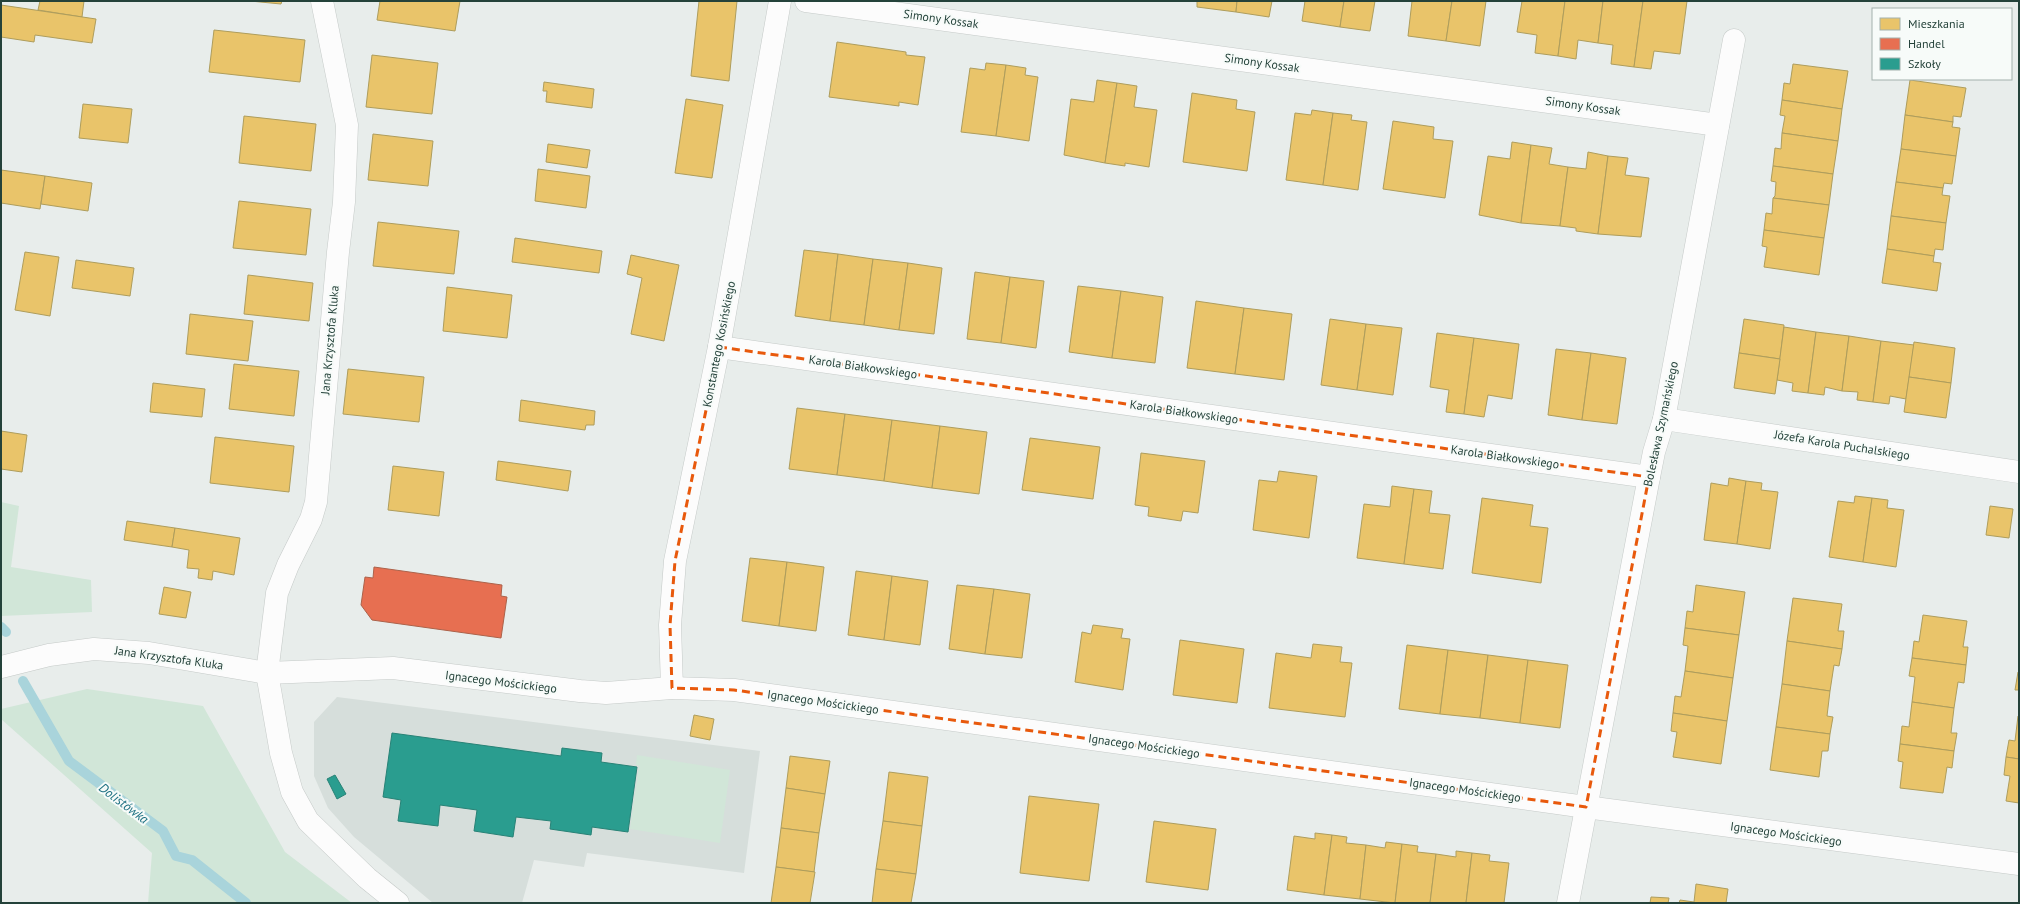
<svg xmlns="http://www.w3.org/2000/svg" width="2020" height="904" font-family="'PT Sans',sans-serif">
<rect width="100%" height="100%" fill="#e8edeb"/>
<!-- built -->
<polygon fill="#d6dedb" points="337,697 760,751 744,873 587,853 584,867 534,860 522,903 433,903 354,837 328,808 314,776 314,722"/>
<!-- green -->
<g fill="#d1e6d8">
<polygon points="1,502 19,506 11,567 91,580 92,612 1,616"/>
<polygon points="87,689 203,706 285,852 352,903 148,903 152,853 1,719 1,709"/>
<polygon points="637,755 730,770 720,843 630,829 639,766 636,765"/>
</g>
<!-- homes -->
<g fill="#e9c46a" stroke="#ae9d5c">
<polygon points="40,1 84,1 82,17 38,10"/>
<polygon points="250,1 282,1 281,4"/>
<polygon points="380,1 460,1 455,31 377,20"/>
<polygon points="699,1 737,1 729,81 691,76"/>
<polygon points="1197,1 1237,1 1236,12 1197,7"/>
<polygon points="1237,1 1272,1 1269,17 1236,12"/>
<polygon points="1305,1 1344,1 1340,27 1302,21"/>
<polygon points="1344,1 1375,1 1370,31 1340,27"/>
<polygon points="1412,1 1452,1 1446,41 1408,36"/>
<polygon points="1452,1 1486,1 1480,46 1446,41"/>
<polygon points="1522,1 1565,1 1558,56 1535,53 1537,35 1517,32"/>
<polygon points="1565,1 1603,1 1598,43 1578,40 1576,59 1558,56"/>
<polygon points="1603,1 1643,1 1634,67 1611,64 1613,45 1598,43"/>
<polygon points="1643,1 1687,1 1680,54 1654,51 1651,69 1634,67"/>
<polygon points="1,5 96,19 92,43 35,35 34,42 1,37"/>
<polygon points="214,30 305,40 300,82 209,72"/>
<polygon points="837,42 906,52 906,55 925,57 918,105 899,102 899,106 829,97"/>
<polygon points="372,55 438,63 432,114 366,107"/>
<polygon points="986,63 1006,65 996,136 961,132 970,68 985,70"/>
<polygon points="1793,64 1848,71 1842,109 1782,100 1784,83 1790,84"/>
<polygon points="1006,65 1026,68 1025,75 1038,77 1029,141 996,136"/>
<polygon points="1097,80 1117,83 1105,163 1064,155 1071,99 1094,102"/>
<polygon points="1910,80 1966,88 1961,117 1953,116 1953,122 1905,115"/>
<polygon points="544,82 594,89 592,108 546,102 547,91 543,91"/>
<polygon points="1117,83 1137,86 1134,107 1157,110 1149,167 1125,163 1125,166 1105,163"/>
<polygon points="1192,93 1237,100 1236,109 1255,112 1247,171 1183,162"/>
<polygon points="686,99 723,105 712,178 675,173"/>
<polygon points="1782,100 1842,109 1838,141 1782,133 1785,116 1780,115"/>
<polygon points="83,104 132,109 128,143 79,138"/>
<polygon points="1312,110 1333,113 1323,185 1286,180 1295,113 1311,115"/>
<polygon points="1333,113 1352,115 1351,120 1367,122 1358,190 1323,185"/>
<polygon points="1905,115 1953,122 1952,127 1960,128 1956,156 1901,149"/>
<polygon points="244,116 316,124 311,171 239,163"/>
<polygon points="1393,121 1434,127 1433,139 1453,141 1445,198 1383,189"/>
<polygon points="1782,133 1838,141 1833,174 1773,166 1775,148 1781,149"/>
<polygon points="373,134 433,141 428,186 368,180"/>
<polygon points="1512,142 1531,145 1521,223 1479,215 1488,156 1510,159"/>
<polygon points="548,144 590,150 587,168 546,162"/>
<polygon points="1531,145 1552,148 1549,164 1568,167 1560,226 1521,223"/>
<polygon points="1901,149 1956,156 1952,184 1944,183 1943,188 1896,182"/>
<polygon points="1588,152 1608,156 1598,234 1576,231 1576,228 1560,226 1568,167 1586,169"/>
<polygon points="1608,156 1628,158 1625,175 1649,178 1641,237 1598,234"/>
<polygon points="1773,166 1833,174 1829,205 1773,198 1775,196 1776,182 1771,181"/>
<polygon points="538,169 590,176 586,208 535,201"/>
<polygon points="1,170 45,176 40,209 1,203"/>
<polygon points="45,176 92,183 88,211 41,204"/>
<polygon points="1896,182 1943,188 1942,195 1950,196 1946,223 1891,216"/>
<polygon points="1773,198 1829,205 1824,238 1764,230 1766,213 1772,214"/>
<polygon points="239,201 311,209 306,255 233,248"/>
<polygon points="1891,216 1946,223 1943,250 1935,249 1934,256 1887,249"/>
<polygon points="378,222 459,231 454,274 373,266"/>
<polygon points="1764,230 1824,238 1819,275 1764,267 1767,247 1762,246"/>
<polygon points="515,238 602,251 599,273 512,262"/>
<polygon points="1887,249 1934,256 1933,262 1941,263 1937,291 1882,283"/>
<polygon points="804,250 838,254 830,321 795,316"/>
<polygon points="25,252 59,257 50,316 15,310"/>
<polygon points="838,254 873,259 864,325 830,321"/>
<polygon points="631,255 679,265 664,341 631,334 642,278 627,274"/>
<polygon points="873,259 908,263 899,330 864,325"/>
<polygon points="76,260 134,268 130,296 72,288"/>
<polygon points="908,263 942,268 934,334 899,330"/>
<polygon points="975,272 1010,277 1001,343 967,339"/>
<polygon points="248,275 313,283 309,321 244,314"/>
<polygon points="1010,277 1044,281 1036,348 1001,343"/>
<polygon points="1078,286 1121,291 1112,358 1069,352"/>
<polygon points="447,287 512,295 507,338 443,331"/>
<polygon points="1121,291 1163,297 1155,363 1112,358"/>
<polygon points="1196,301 1244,308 1235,374 1187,368"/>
<polygon points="1244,308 1292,314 1284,380 1235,374"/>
<polygon points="190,314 253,321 248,361 186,354"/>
<polygon points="1330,319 1366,324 1357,390 1321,385"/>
<polygon points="1744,319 1784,325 1780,359 1739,353"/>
<polygon points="1366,324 1402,328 1393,395 1357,390"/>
<polygon points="1784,327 1816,332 1808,393 1792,391 1793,383 1777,380"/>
<polygon points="1816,332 1849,336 1842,391 1825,387 1824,395 1808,393"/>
<polygon points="1437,333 1474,338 1464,414 1446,412 1449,390 1430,387"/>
<polygon points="1849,336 1881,341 1873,402 1857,400 1858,392 1842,391"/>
<polygon points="1474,338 1519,344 1512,399 1488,395 1484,417 1464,414"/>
<polygon points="1881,341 1914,345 1906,399 1890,396 1889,404 1873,402"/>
<polygon points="1914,342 1955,348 1951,383 1909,377"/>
<polygon points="1556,349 1591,353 1582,420 1548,415"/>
<polygon points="1591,353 1626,358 1617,424 1582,420"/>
<polygon points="1739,353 1780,359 1775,394 1734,388"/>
<polygon points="234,364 299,371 294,416 229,409"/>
<polygon points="348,369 424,377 419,422 343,414"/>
<polygon points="1909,377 1951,383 1946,418 1904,412"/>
<polygon points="153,383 205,389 202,417 150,412"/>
<polygon points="521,400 595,411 594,425 586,425 585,430 519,421"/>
<polygon points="797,408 845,414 837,475 789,469"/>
<polygon points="845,414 892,420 884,481 837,475"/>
<polygon points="892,420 940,426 932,488 884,481"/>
<polygon points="940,426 987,432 979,494 932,488"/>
<polygon points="1,431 27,435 22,472 1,469"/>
<polygon points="215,437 294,446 289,492 210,483"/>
<polygon points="1030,438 1100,447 1093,499 1022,490"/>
<polygon points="1141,453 1205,461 1198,513 1183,511 1181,521 1148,516 1149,507 1135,505"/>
<polygon points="498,461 571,471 568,491 496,480"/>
<polygon points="393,466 444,472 439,516 388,510"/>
<polygon points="1279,471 1317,476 1309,538 1253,530 1259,480 1277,482"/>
<polygon points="1729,478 1746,481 1737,544 1704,540 1711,483 1728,486"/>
<polygon points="1746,481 1762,483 1761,490 1778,492 1770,549 1737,544"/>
<polygon points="1392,486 1414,489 1404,564 1357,558 1364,504 1390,507"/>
<polygon points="1414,489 1432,491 1429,513 1450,515 1443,569 1404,564"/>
<polygon points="1855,496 1872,498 1863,562 1829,557 1838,501 1854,503"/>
<polygon points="1482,498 1533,505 1530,526 1548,528 1541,583 1472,573"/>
<polygon points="1872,498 1888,500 1887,508 1904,510 1896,567 1863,562"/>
<polygon points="1990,506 2013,509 2009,538 1986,535"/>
<polygon points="127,521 175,528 172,547 124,540"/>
<polygon points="175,528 240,538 234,575 213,571 212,580 198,578 199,569 187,568 189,550 172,547"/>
<polygon points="750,558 787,562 779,626 742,621"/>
<polygon points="787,562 824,567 816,631 779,626"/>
<polygon points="856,571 892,576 884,640 848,635"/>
<polygon points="892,576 928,581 920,645 884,640"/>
<polygon points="957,585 994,589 985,654 949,649"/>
<polygon points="1696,585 1745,592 1739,635 1685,628 1687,611 1693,612"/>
<polygon points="164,587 191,592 186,618 159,614"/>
<polygon points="994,589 1030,594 1022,658 985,654"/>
<polygon points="1793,598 1842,604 1838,631 1844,631 1842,649 1787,641"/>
<polygon points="1923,615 1967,621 1963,647 1968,647 1966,665 1912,658 1914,641 1919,642"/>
<polygon points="1093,625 1123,629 1121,638 1130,639 1123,690 1075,682 1082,632 1091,634"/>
<polygon points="1685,628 1739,635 1733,678 1685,671 1688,646 1683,645"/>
<polygon points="1180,640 1244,649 1237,703 1173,695"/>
<polygon points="1787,641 1842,649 1839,666 1834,665 1830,691 1782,684"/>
<polygon points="1313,644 1342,647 1340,662 1352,663 1345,717 1269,708 1276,653 1311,658"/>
<polygon points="1407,645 1448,650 1440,714 1399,709"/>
<polygon points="1448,650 1488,655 1480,718 1440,714"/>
<polygon points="1488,655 1528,660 1520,723 1480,718"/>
<polygon points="1912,658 1966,665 1964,683 1958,682 1954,708 1912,702 1915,677 1909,676"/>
<polygon points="1528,660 1568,665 1560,728 1520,723"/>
<polygon points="1685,671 1733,678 1727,721 1673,713 1675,696 1681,697"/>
<polygon points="2018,672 2019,672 2019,690 2015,690"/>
<polygon points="1782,684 1830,691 1827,716 1833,717 1830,734 1776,727"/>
<polygon points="1912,702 1954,708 1951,733 1957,733 1954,751 1900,744 1902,726 1909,727"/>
<polygon points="1673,713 1727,721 1721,764 1673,757 1677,732 1671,731"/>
<polygon points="694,715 714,719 710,740 690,736"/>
<polygon points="2018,716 2019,716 2019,759 2006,757 2009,740 2015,741"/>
<polygon points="1776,727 1830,734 1828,751 1822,751 1819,777 1770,770"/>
<polygon points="1900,744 1954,751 1952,768 1947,767 1943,793 1900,788 1903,762 1898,761"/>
<polygon points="790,756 830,761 825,794 786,788"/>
<polygon points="2006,757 2019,759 2019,803 2006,801 2010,776 2004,775"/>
<polygon points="889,772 928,777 922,826 883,821"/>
<polygon points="786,788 825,794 819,833 781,828"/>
<polygon points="1029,796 1099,804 1089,881 1020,873"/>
<polygon points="883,821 922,826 916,874 876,869"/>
<polygon points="1154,821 1216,829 1208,890 1146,882"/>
<polygon points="781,828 819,833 814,872 776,867"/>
<polygon points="1315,833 1332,835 1324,895 1287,890 1294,836 1315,839"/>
<polygon points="1332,835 1347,837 1346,843 1366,845 1360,899 1324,895"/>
<polygon points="1386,842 1402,844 1395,903 1360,899 1366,845 1385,848"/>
<polygon points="1402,844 1418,846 1417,852 1436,854 1430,903 1395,903"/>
<polygon points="1456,851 1472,853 1466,903 1430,903 1436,854 1456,857"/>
<polygon points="1472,853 1490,855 1489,861 1509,863 1504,903 1466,903"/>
<polygon points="776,867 815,872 810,903 771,903"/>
<polygon points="876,869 916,874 911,903 872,903"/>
<polygon points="1696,884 1728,889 1726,903 1679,903 1680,900 1694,902"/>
<polygon points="1651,897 1669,898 1668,903 1650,903"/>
</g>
<!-- shops -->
<polygon fill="#e76f51" stroke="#ac624a" points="374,567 502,585 501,596 507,597 501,638 372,620 361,605 365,577 373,578"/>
<!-- schools -->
<g fill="#2a9d8f" stroke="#288276">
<polygon points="392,733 561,756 562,748 602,753 601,762 637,767 628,832 592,827 591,835 550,829 551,821 516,817 513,837 474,831 477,810 440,805 438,826 398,821 401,800 383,797"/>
<polygon points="335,775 346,794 337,799 327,779"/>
</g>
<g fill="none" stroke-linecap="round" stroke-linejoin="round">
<!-- stream -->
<g stroke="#a9d4db" stroke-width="10">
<polyline points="1,627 6,632"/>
<polyline points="23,681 69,761 163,831 176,856 192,860 246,903"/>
</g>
<!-- minor casing -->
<g stroke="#c5cac8" stroke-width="23">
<g id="minor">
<polyline points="322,1 347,125 344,202 338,252 316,502 311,519 288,565 277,593 267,673 281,753 292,792 308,821 367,878 398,903"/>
<polyline points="806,1 1718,125"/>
<polyline points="719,347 1649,477"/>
<polyline points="1664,419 2019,472"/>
<polyline points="1,667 49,655 94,649 149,653 267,673 393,668 580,691 606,693 672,688 734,690 1586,807 2019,864"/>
<polyline points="672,688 670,625 675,561 719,347 780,1"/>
<polyline points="1568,903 1649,477 1654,452 1664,419 1734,40"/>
</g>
</g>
<!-- minor -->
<use href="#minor" stroke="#fcfcfc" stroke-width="22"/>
</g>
<!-- marked area -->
<path fill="none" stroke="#e8590c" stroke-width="3" stroke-dasharray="8 5" stroke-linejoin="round" d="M719 347 1649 477 1586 807 734 690 672 688 670 625 675 561Z"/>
<g text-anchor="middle" stroke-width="4" stroke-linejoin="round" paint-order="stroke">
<!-- street labels -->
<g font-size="12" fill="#24423a" stroke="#f7fbf9">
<text transform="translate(941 19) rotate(8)" y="4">Simony Kossak</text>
<text transform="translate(1262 63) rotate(8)" y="4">Simony Kossak</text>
<text transform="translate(1583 106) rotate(8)" y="4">Simony Kossak</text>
<text transform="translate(330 340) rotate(-85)" y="4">Jana Krzysztofa Kluka</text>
<text transform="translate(719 344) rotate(-79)" y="4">Konstantego Kosińskiego</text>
<text transform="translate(863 367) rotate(8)" y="4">Karola Białkowskiego</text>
<text transform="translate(1184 412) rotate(8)" y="4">Karola Białkowskiego</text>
<text transform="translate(1661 424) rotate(-78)" y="4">Bolesława Szymańskiego</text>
<text transform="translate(1842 445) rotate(9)" y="4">Józefa Karola Puchalskiego</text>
<text transform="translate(1505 457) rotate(8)" y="4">Karola Białkowskiego</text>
<text transform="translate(169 658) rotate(8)" y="4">Jana Krzysztofa Kluka</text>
<text transform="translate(501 682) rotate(7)" y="4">Ignacego Mościckiego</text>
<text transform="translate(823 702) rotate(8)" y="4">Ignacego Mościckiego</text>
<text transform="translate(1144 746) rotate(8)" y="4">Ignacego Mościckiego</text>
<text transform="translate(1465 790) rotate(8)" y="4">Ignacego Mościckiego</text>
<text transform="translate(1786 834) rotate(8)" y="4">Ignacego Mościckiego</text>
</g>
<!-- water labels -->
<g font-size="13" font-style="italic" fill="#1c6f80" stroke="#f7fbf9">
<text transform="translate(124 803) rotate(37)" y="5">Dolistówka</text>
</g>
</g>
<!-- border -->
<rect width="2020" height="904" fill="none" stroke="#24423a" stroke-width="4"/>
<!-- legend -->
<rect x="1872" y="8" width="140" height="72" fill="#f7fbf9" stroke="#a3b1ad"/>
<rect x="1880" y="18" width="20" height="12" fill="#e9c46a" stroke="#a3b1ad"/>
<text x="1908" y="28" font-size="12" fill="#24423a">Mieszkania</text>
<rect x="1880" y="38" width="20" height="12" fill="#e76f51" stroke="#a3b1ad"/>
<text x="1908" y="48" font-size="12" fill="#24423a">Handel</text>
<rect x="1880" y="58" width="20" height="12" fill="#2a9d8f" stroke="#a3b1ad"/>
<text x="1908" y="68" font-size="12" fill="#24423a">Szkoły</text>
</svg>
